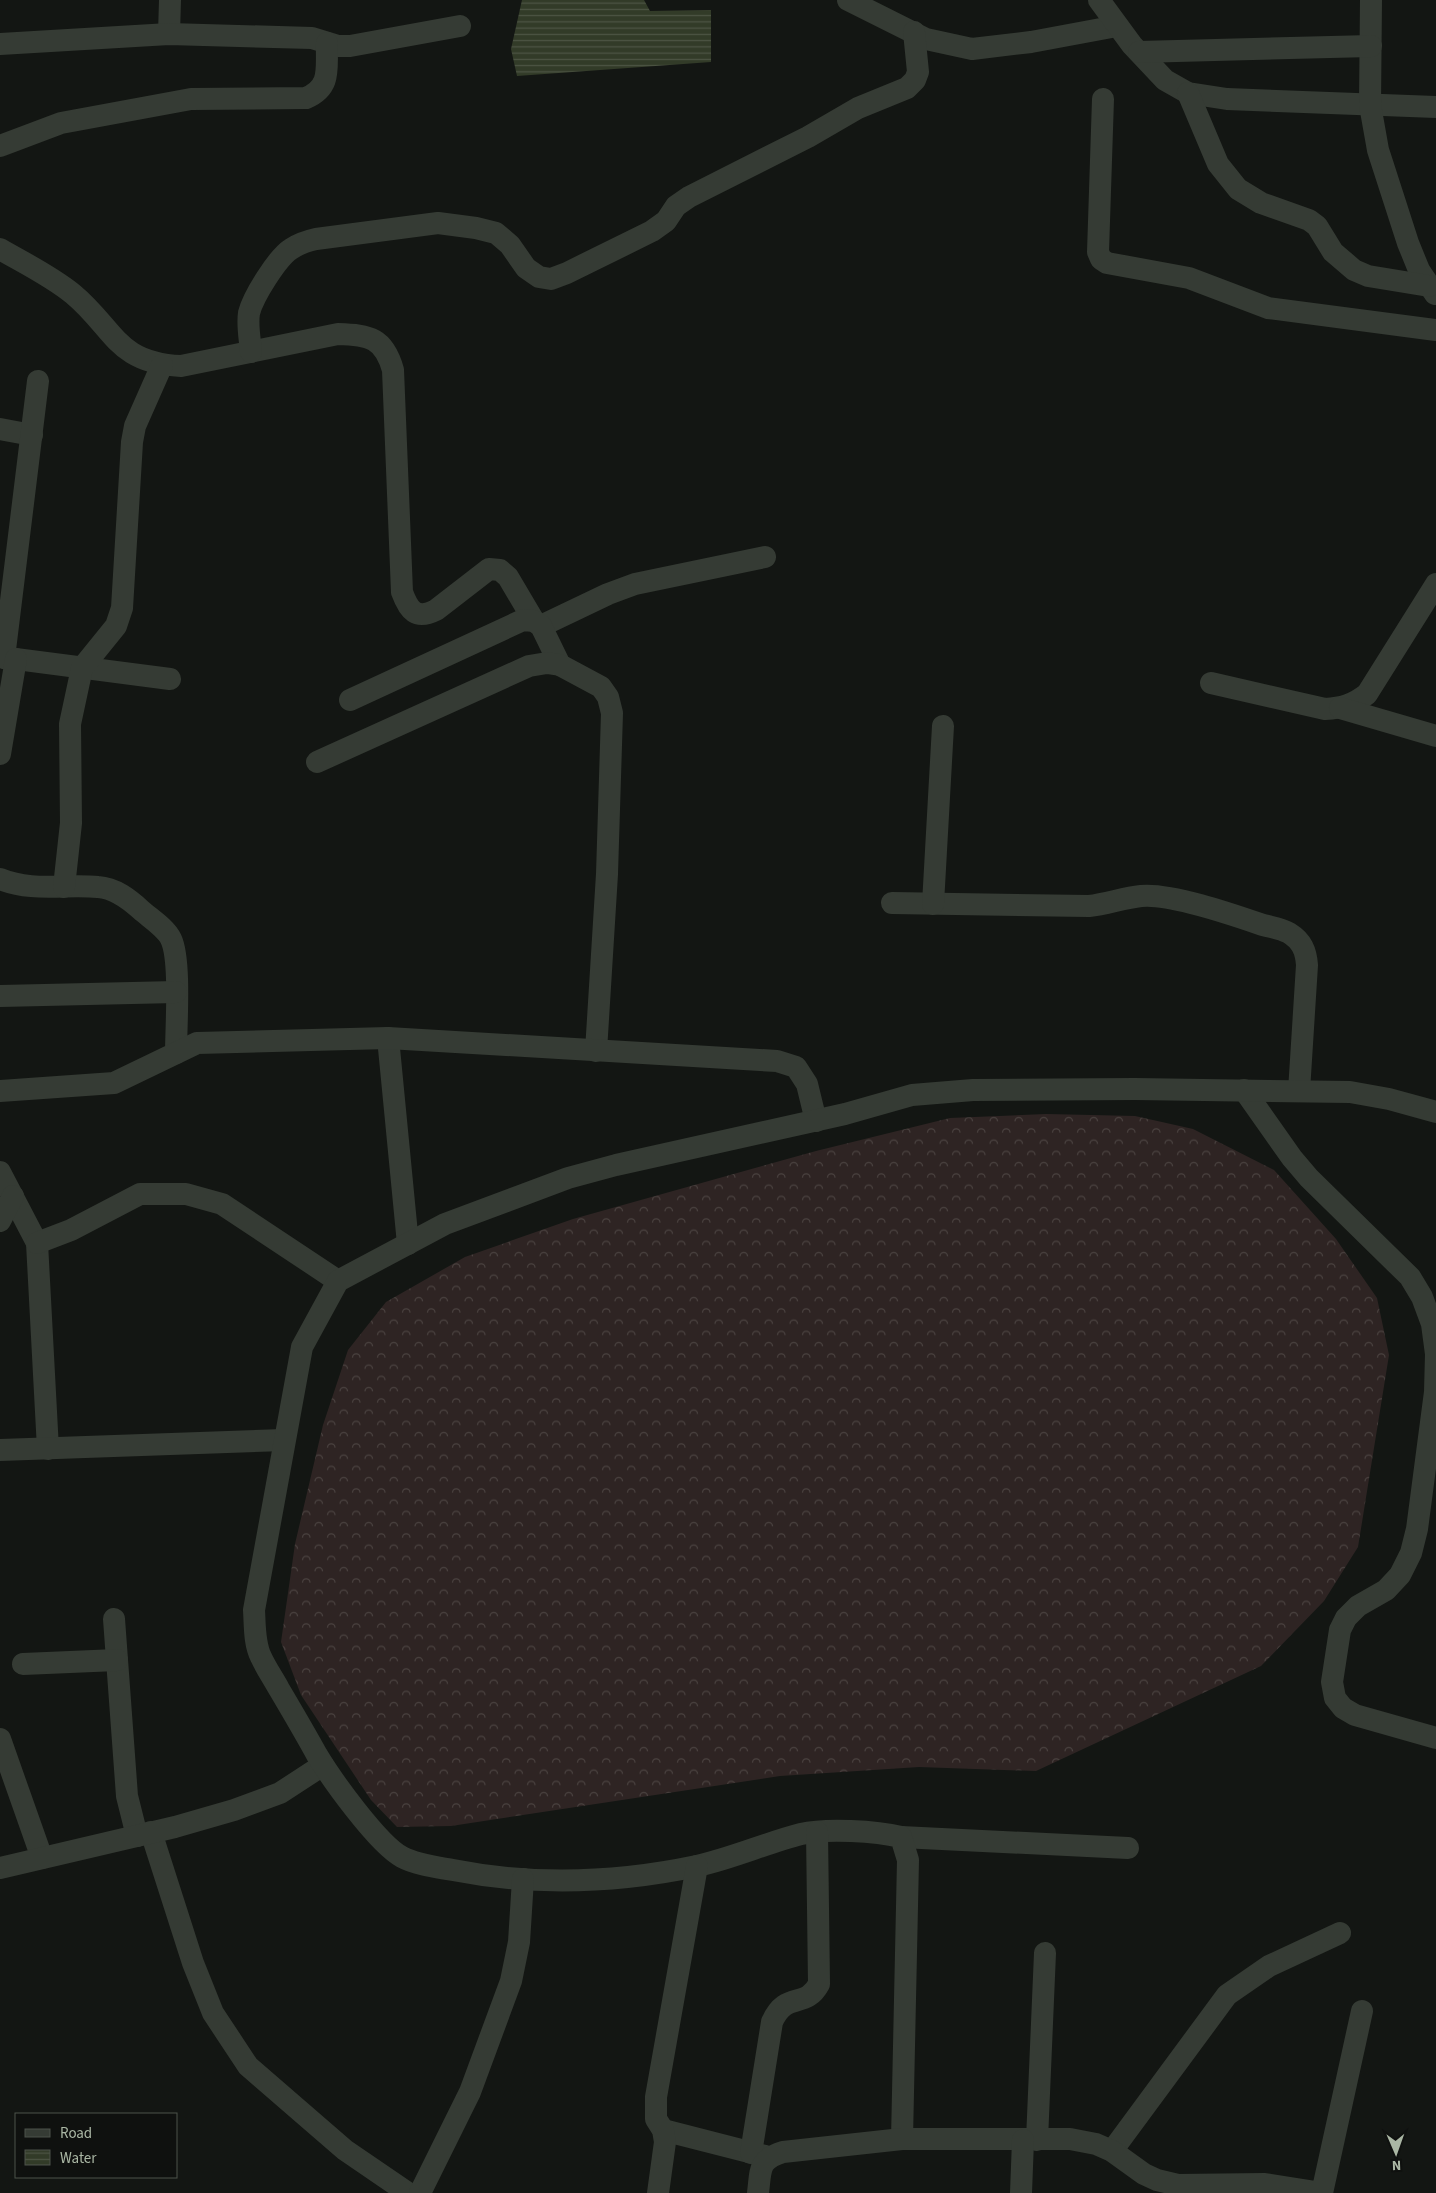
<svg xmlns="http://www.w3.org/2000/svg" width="1436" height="2193" font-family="'Source Sans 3',sans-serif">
<defs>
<pattern id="forest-crowns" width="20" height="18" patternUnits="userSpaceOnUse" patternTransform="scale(1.25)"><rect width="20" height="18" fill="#2e2423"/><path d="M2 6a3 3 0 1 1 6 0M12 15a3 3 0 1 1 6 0" fill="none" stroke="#4a4240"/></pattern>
<pattern id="water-rules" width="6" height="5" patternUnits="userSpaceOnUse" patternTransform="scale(1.25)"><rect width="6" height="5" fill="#323b28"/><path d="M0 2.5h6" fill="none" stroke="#4d5544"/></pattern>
</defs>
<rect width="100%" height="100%" fill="#131613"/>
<!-- forest -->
<polygon fill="url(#forest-crowns)" points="1046,1114 1135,1116 1193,1129 1274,1170 1336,1239 1377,1298 1389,1355 1358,1547 1324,1601 1261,1666 1036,1771 919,1767 780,1776 451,1826 397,1827 371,1800 301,1695 281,1642 295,1544 323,1425 348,1350 386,1302 465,1257 573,1219 816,1151 950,1118"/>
<!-- water -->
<polygon fill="url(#water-rules)" points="522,0 644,0 650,11 711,10 711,62 517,76 511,49"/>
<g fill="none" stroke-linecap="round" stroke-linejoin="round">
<!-- minor -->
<g stroke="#353b34" stroke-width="22">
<polyline points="848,0 926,39 972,49 1031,42 1117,26"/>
<polyline points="1099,0 1132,45 1165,80 1188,93 1227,99 1436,107"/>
<polyline points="1371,0 1370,105 1378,150 1408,243 1419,270 1435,294"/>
<polyline points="169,34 170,0"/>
<polyline points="0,44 169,34 312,38 338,46 350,46 460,26"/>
<polyline points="1139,52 1371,46"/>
<polyline points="1188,93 1218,164 1238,189 1261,203 1309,220 1317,226 1333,252 1354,270 1368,276 1429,286"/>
<polyline points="1103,99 1098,252 1101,259 1107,263 1189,278 1268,308 1436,330"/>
<path d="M0 146 61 123 191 99 306 98C332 87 326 68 327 43"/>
<path d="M0 249C24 263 51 276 73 294 115 329 116 363 181 366L338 334C370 335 384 338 393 370L402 592C409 611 416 620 436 610L489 569 500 570 508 577 534 621"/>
<path d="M251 352C250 339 247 326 249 313 253 297 277 258 291 249 298 244 307 241 316 239L438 223 476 228 496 233 510 245 526 268 539 277 551 279 567 273 652 231 666 221 676 206 689 197 808 137 858 108 907 88 915 80 918 72 914 32"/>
<polyline points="0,429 32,435"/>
<polyline points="541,626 608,594 635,584 765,557"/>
<polyline points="0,657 170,679"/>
<polyline points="4,658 38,381"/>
<path d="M1211 683 1325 709C1342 708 1353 705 1367 694L1436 584"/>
<polyline points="350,700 523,620 534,621 541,626 560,665"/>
<polyline points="1340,708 1436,736"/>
<polyline points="0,754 16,659"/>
<polyline points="317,762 529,666 547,663 560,665 601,687 608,697 612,713 607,874 596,1051"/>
<path d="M0 879C31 892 65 884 98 887 115 888 129 899 141 910 150 918 166 928 171 939 181 960 176 1027 176 1053"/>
<polyline points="64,887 71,823 70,724 82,668 116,626 122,608 132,442 135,426 162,365"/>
<path d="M892 903 1089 906C1107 904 1123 898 1141 896 1170 893 1231 914 1260 924 1269 927 1281 928 1289 933 1302 941 1306 951 1307 965L1299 1091"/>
<polyline points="933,904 943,726"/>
<polyline points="0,996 176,992"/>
<polyline points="388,1038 408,1244"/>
<polyline points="1244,1090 1292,1158 1309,1178 1410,1277 1422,1297 1432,1324 1436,1354 1435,1392 1417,1529 1411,1553 1400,1575 1386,1590 1358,1606 1346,1618 1340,1630 1332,1682 1335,1698 1343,1708 1355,1715 1436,1738"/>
<polyline points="0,1091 114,1083 197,1043 388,1038 777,1061 796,1067 807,1084 816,1121"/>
<polyline points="0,1172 37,1243 48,1449"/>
<polyline points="0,1221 13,1196"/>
<polyline points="37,1243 71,1230 140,1194 186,1194 222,1204 338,1281"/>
<polyline points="0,1450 284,1440"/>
<polyline points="114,1619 127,1796 137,1836"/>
<polyline points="23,1664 117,1660"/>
<polyline points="0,1739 42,1858"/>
<polyline points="151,1832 193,1963 213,2013 248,2066 345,2150 408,2193"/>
<polyline points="901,1837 1128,1848"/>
<polyline points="0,1868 175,1827 234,1810 280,1793 323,1765"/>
<polyline points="663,2130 765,2156"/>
<path d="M902 2139 908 1860 901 1837C876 1831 826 1828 801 1834 766 1843 733 1858 697 1866 616 1883 534 1886 453 1870 436 1867 417 1865 402 1857 378 1844 332 1780 317 1755 305 1733 292 1711 279 1689 273 1678 266 1668 261 1657 254 1643 255 1625 254 1610L302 1347 338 1281 445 1224 568 1178 616 1165 845 1114 912 1095 973 1090 1135 1089 1350 1092 1389 1099 1436 1112"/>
<polyline points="1037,2140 1045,1953"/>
<polyline points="1112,2151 1227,1995 1269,1966 1340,1933"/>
<path d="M751 2153 772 2022C786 1990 805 2010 819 1984L817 1832"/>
<polyline points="420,2193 470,2092 511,1981 519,1942 523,1879"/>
<polyline points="658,2193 665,2142 663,2130 656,2119 656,2097 697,1866"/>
<path d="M758 2193C761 2169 758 2160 783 2152L902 2139H1070L1096 2144 1112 2151 1144 2174 1157 2180 1178 2185 1265 2184 1322 2193 1362 2011"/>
<polyline points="1021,2193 1023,2140"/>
</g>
</g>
<!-- legend -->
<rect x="15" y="2113" width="162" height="65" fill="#0f110f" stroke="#4d534b"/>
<rect x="25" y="2129" width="25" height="8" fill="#353b34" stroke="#4d534b"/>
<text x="60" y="2138" font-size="15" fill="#aab7a4">Road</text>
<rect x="25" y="2150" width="25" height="15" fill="url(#water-rules)" stroke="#4d534b"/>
<text x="60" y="2163" font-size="15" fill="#aab7a4">Water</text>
<!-- north arrow -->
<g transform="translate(1396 2153) rotate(178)" stroke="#0f110f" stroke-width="4" paint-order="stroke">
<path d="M0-4L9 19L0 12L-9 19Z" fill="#aab7a4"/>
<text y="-8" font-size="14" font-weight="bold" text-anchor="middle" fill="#aab7a4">N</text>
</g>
</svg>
